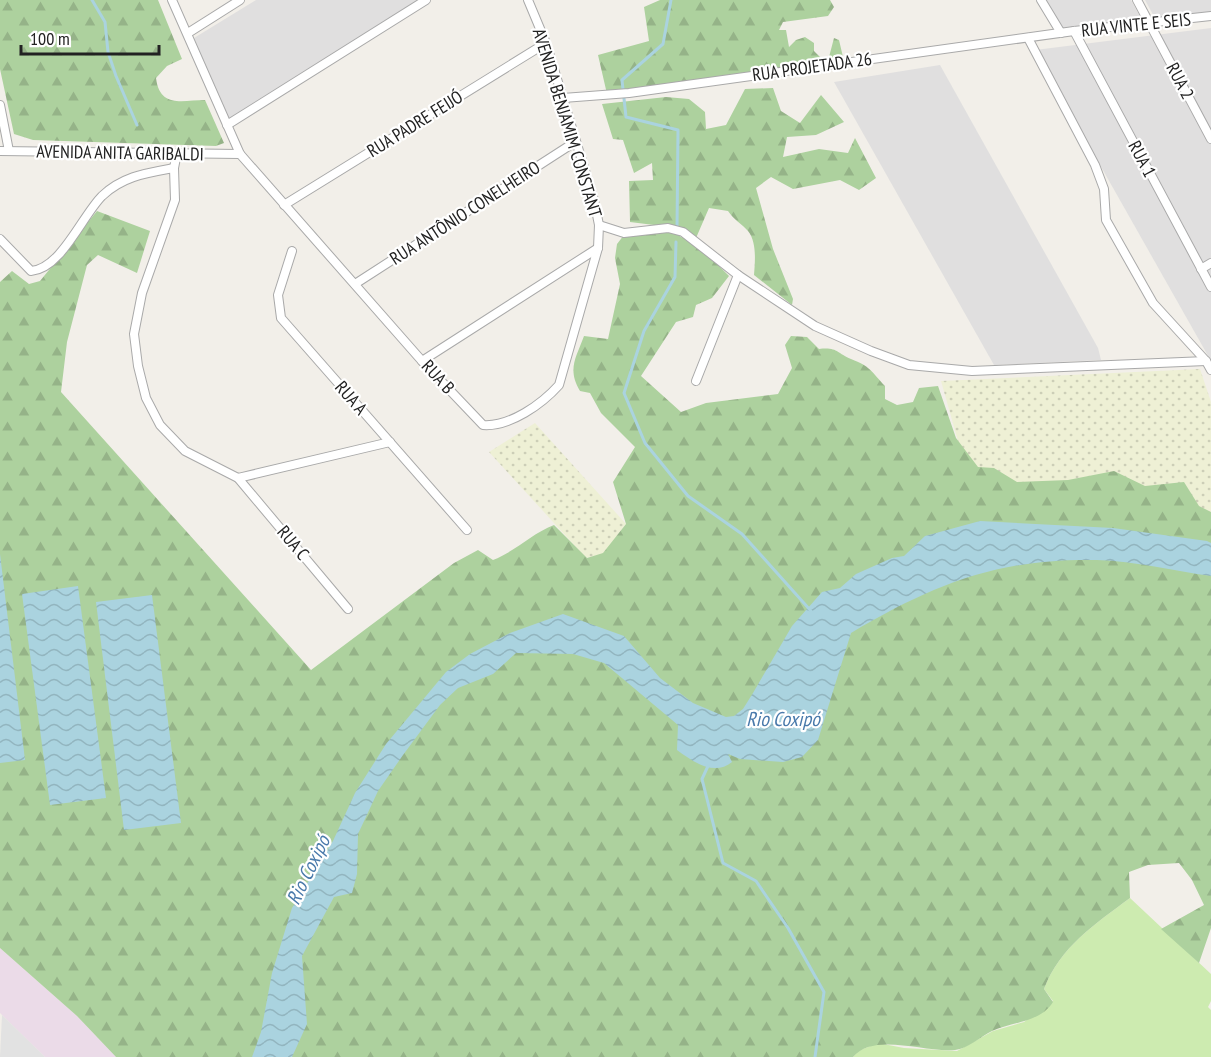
<svg xmlns="http://www.w3.org/2000/svg" width="1211" height="1057" font-family="'PT Sans Narrow',sans-serif">
<defs>
<pattern id="farmland-dots" width="8" height="8" patternUnits="userSpaceOnUse" patternTransform="scale(1.5)"><rect width="8" height="8" fill="#eef0d5"/><path d="M2 2h.1M6 6h.1" fill="none" stroke="#ccceb7" stroke-width="1.8" stroke-linecap="round"/></pattern>
<pattern id="forest-firs" width="22" height="20" patternUnits="userSpaceOnUse" patternTransform="scale(1.5)"><rect width="22" height="20" fill="#add19e"/><path d="M5 1l3.5 6h-7zM16 11l3.5 6h-7z" fill="#95b388"/></pattern>
<pattern id="water-waves" width="16" height="10" patternUnits="userSpaceOnUse" patternTransform="scale(1.5)"><rect width="16" height="10" fill="#aad3df"/><path d="M0 5q4-4 8 0t8 0" fill="none" stroke="#92b5bf"/></pattern>
</defs>
<rect width="100%" height="100%" fill="#f2efe9"/>
<!-- residential -->
<g fill="#e0dfdf">
<polygon points="256,0 421,0 228,121 194,38"/>
<polygon points="1046,0 1131,0 1142,20 1064,31"/>
<polygon points="1145,0 1211,0 1211,12 1156,20"/>
<polygon points="1211,28 1211,361 1035,50"/>
<polygon points="940,65 1098,348 1101,360 994,365 834,82"/>
</g>
<!-- industrial -->
<polygon fill="#ebdbe8" points="0,948 77,1016 116,1057 45,1057 0,1013"/>
<!-- farmland -->
<g fill="url(#farmland-dots)">
<polygon points="1200,369 1211,402 1211,531 979,515 941,381"/>
<polygon points="535,423 626,524 603,554 586,558 489,452"/>
</g>
<!-- grass -->
<path fill="#cdebb0" d="M1130 898 1211 974V1001L1208 1007 1211 1010V1057H853L858 1051 878 1043 904 1048 957 1051 993 1031 1024 1022 1053 1001 1044 989C1060 947 1095 924 1130 898Z"/>
<!-- forest -->
<g fill="url(#forest-firs)">
<path d="M0 0H158L182 59 167 66 156 78C160 109 183 100 205 100L224 143 216 146 33 140 14 134 0 69Z"/>
<polygon points="660,0 830,0 834,7 828,16 783,22 779,30 786,30 789,47 796,40 805,37 814,43 814,51 820,57 829,57 834,38 839,40 843,57 840,62 607,94 598,55 649,41 644,7"/>
<path d="M773 88 781 111 800 123 821 95 844 122 816 135 787 137 783 157 819 149 848 153 855 138 876 178 859 190 840 180 793 189 771 177 756 188 773 249 793 299 792 305 754 275C755 262 757 242 748 231 742 224 733 219 728 211L709 208 696 238 671 229 681 237 695 242 729 276 712 298 696 305 693 317 676 322 641 376 681 412 706 403 778 394 792 368 785 345 791 336 807 337 819 349C838 347 836 353 851 359 871 367 870 370 885 386V399L897 405 913 402 919 388 938 386 956 438 978 467 994 468 1017 482 1068 480 1114 471 1145 486 1184 482 1199 506 1211 512V928L1199 963 1161 929 1204 905 1192 880 1179 863 1148 865 1129 872 1130 898C1095 924 1060 947 1044 989L1053 1002C1041 1022 1012 1022 992 1031 981 1036 968 1049 955 1050 925 1053 874 1032 853 1057H116L77 1016 0 948V282L12 271 29 284 40 281 97 211 150 231 137 273 98 255 87 265 67 342 61 392 311 670 454 563 478 550 493 560C516 551 531 534 554 525L587 558 603 553 626 524 613 482 635 447 601 413 590 393 580 391C567 369 576 358 584 336L608 339 620 284 615 258 617 244 624 235 662 226 630 222 629 181 653 180 652 163 634 173 623 140 613 139 602 104 666 97 689 99 705 112 706 129 726 125 745 89Z"/>
</g>
<!-- parking -->
<polygon fill="#e2e2e2" points="2,1015 45,1057 0,1057"/>
<!-- water -->
<g fill="url(#water-waves)">
<path d="M980 521 1113 528 1207 541 1211 543V576C1174 571 1135 561 1097 560 999 558 934 584 851 633L818 740 802 757 783 762 740 759 728 754 732 762C714 777 692 761 677 750L678 725 604 663 573 654 516 653 493 674 458 688 440 705 403 755 378 791 358 834 357 874 352 893 334 897 302 956 307 1024 292 1057H252L261 1032 272 973 292 908 333 841 355 793 386 744 446 672 470 654 510 633 563 614 624 636 660 678 693 703 726 717 734 716 743 709 753 693 792 626 822 592 840 588 856 574 892 558 904 556 925 536Z"/>
<polygon points="0,554 25,760 0,763"/>
<polygon points="78,586 106,798 50,805 22,594"/>
<polygon points="152,595 181,823 124,830 96,602"/>
</g>
<g fill="none" stroke-linecap="round" stroke-linejoin="round">
<!-- stream -->
<g stroke="#aad3df" stroke-width="3">
<polyline points="92,0 105,22 108,52 116,76 137,125"/>
<polyline points="671,0 663,44 622,80 626,117 678,130 677,229"/>
<polyline points="676,242 675,277 644,331 624,393 645,443 688,496 742,534 811,611"/>
<polyline points="708,766 702,779 723,863 756,881 788,928 824,992 815,1057"/>
</g>
<!-- minor casing -->
<g stroke="#a9a9a9" stroke-width="10">
<g id="minor">
<path d="M172 0 240 154 422 361 483 425C510 427 542 404 559 385L598 248 599 225 594 200 546 43 528 0"/>
<polyline points="1041,0 1061,33"/>
<polyline points="1137,0 1211,139"/>
<polyline points="1074,31 1211,287"/>
<polyline points="188,33 240,0"/>
<polyline points="1028,38 1095,165 1104,189 1106,220 1153,303 1206,361 1211,370"/>
<polyline points="563,98 629,93 1074,31 1211,16"/>
<polyline points="0,105 9,151"/>
<polyline points="227,125 426,0"/>
<polyline points="0,151 240,154"/>
<polyline points="177,153 174,168 175,200 142,293 134,334 138,366 146,398 160,425 185,451 238,478 390,442"/>
<polyline points="284,205 546,43"/>
<polyline points="599,225 624,233 668,228 683,232 738,275 815,326 871,351 909,365 972,371 1206,361"/>
<path d="M0 239 31 271C61 269 82 216 102 196 123 176 147 173 174 168"/>
<polyline points="292,251 278,295 281,318 467,530"/>
<polyline points="1201,269 1211,263"/>
<polyline points="355,284 575,142"/>
<polyline points="422,361 598,248"/>
<polyline points="696,381 738,275"/>
<polyline points="238,478 348,609"/>
</g>
</g>
<!-- minor -->
<use href="#minor" stroke="#fff" stroke-width="8"/>
</g>
<g text-anchor="middle" stroke-width="4.5" stroke-linejoin="round" paint-order="stroke">
<!-- street labels -->
<g font-size="18" fill="#222" stroke="#fff">
<text transform="translate(1136 25) rotate(-6)" y="6">RUA VINTE E SEIS</text>
<text transform="translate(812 67) rotate(-8)" y="6">RUA PROJETADA 26</text>
<text transform="translate(1180 81) rotate(62)" y="6">RUA 2</text>
<text transform="translate(567 123) rotate(73)" y="6">AVENIDA BENJAMIM CONSTANT</text>
<text transform="translate(415 124) rotate(-32)" y="6">RUA PADRE FEIJÓ</text>
<text transform="translate(120 153) rotate(1)" y="6">AVENIDA ANITA GARIBALDI</text>
<text transform="translate(1142 159) rotate(62)" y="6">RUA 1</text>
<text transform="translate(465 213) rotate(-33)" y="6">RUA ANTÔNIO CONELHEIRO</text>
<text transform="translate(438 377) rotate(47)" y="6">RUA B</text>
<text transform="translate(351 398) rotate(49)" y="6">RUA A</text>
<text transform="translate(293 543) rotate(50)" y="6">RUA C</text>
</g>
<!-- water labels -->
<g font-size="20" font-style="italic" fill="#4a7aab" stroke="#fff">
<text x="783" y="726">Rio Coxipó</text>
<text transform="translate(308 870) rotate(-64)" y="7">Rio Coxipó</text>
</g>
</g>
<!-- scale -->
<path d="M21 45v9h138v-9" fill="none" stroke="#222222" stroke-width="3"/>
<text x="30" y="45" font-size="18" fill="#222222" stroke="#ffffff" stroke-width="4.5" paint-order="stroke">100 m</text>
</svg>
